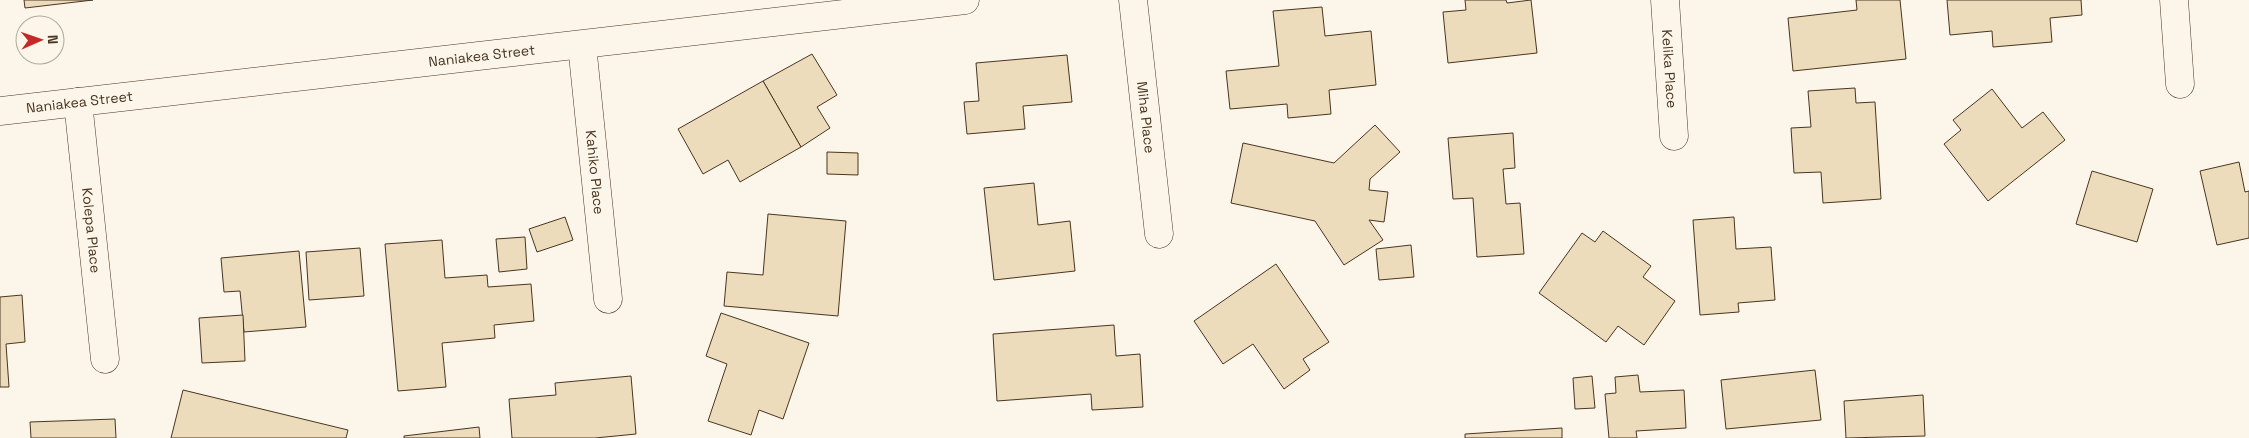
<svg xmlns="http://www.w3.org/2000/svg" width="2249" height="438" font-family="'Space Grotesk',sans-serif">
<rect width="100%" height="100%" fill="#fbf6e9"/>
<!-- building -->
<g fill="#ecdcbc" stroke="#4a3520">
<polygon points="24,0 93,0 25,8"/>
<polygon points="1465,0 1506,0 1507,3 1531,0 1537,53 1448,63 1443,12 1466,10"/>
<polygon points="1856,0 1900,0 1906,59 1793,71 1788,18 1857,10"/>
<polygon points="1947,0 2081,0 2082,15 2050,18 2052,42 1993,47 1992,31 1950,35"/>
<polygon points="1322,7 1325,36 1371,31 1376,85 1329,90 1331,114 1288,118 1287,104 1230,109 1226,71 1279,66 1273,11"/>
<polygon points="812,54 837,95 817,107 830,128 801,147 763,81"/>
<polygon points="1067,55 1072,102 1023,106 1025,129 967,134 964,102 979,101 976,63"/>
<polygon points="763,81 801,147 740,182 728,160 703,174 678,129"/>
<polygon points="1855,88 1856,103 1875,102 1881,199 1823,203 1821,172 1794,173 1791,128 1811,127 1808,91"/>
<polygon points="1992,89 2022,128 2043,112 2065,140 1988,201 1944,144 1961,130 1953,120"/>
<polygon points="1375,125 1400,152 1370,179 1369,190 1388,192 1384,222 1369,220 1383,240 1344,265 1315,221 1231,203 1243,143 1334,163"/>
<polygon points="1513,133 1515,168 1503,169 1506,204 1520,203 1524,254 1477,257 1473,198 1453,199 1448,138"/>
<polygon points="827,152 858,153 858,175 827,174"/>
<polygon points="2239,162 2245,192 2249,191 2249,238 2217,245 2200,171"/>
<polygon points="2092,171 2153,189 2137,242 2076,224"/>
<polygon points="1034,183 1038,225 1070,221 1075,271 994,280 984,188"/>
<polygon points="768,214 846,221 838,316 724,306 727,272 763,275"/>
<polygon points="565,217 573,240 537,252 529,229"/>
<polygon points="1734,217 1736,249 1771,247 1775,300 1738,303 1739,312 1700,315 1693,220"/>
<polygon points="1603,231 1651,266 1643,277 1675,301 1644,345 1618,326 1606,342 1539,293 1582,233 1595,242"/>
<polygon points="525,237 527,269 499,272 496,239"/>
<polygon points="442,240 445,278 487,275 488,287 531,284 534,321 494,325 495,338 442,343 446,387 398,391 385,244"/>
<polygon points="1411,245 1414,277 1379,280 1376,249"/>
<polygon points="360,248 364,296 309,300 306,252"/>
<polygon points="299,251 306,327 244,332 240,291 224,292 221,258"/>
<polygon points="1276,264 1329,342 1303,359 1310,370 1284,389 1253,344 1223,364 1194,321"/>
<polygon points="22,295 25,342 6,344 9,387 0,387 0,297"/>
<polygon points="721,313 809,343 783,419 759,410 751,435 708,421 727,364 706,356"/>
<polygon points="243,315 245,361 202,363 199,318"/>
<polygon points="1114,325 1116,356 1140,354 1143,407 1092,410 1091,394 997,401 993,334"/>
<polygon points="1815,370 1821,420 1726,429 1721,380"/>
<polygon points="1638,375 1640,392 1684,390 1686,428 1636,431 1637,438 1609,438 1605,394 1616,393 1615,377"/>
<polygon points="631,376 636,434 595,438 512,438 509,399 556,395 555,383"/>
<polygon points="1592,376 1595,408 1575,409 1573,378"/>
<polygon points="183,390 348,430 346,438 171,438"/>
<polygon points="1923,395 1925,436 1846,438 1844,401"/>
<polygon points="115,419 116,438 31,438 30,422"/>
<polygon points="479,427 480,438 404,438 404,436"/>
<polygon points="1562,428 1562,438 1465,438 1465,434"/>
</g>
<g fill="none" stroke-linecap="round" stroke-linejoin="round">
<!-- street casing -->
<g stroke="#4a3520" stroke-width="29">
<g id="street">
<path id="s1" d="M1133 0 1159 234"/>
<path id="s2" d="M1665 0 1674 136"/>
<polyline points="2174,0 2180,84"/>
<path id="s3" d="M582 45 608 299"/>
<path id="s4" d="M78 102 105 359"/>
<path id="s5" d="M0 111 965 0"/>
</g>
</g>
<!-- street -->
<use href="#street" stroke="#fbf6e9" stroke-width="28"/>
</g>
<g text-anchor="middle" stroke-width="4" stroke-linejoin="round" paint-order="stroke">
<!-- street labels -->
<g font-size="14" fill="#4a3520" stroke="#fbf6e9">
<text dy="5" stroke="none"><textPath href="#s5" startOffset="485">Naniakea Street</textPath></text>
<text dy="5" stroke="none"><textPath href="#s2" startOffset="69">Kelika Place</textPath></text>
<text dy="5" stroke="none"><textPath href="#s5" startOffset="80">Naniakea Street</textPath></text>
<text dy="5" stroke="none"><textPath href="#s1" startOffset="118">Miha Place</textPath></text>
<text dy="5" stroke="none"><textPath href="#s3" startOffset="128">Kahiko Place</textPath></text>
<text dy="5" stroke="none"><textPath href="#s4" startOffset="129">Kolepa Place</textPath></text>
</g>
</g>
<!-- north arrow -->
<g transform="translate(40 40) rotate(88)"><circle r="24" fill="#fbf6e9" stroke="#b4a999"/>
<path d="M0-4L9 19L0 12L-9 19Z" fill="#c62828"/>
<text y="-8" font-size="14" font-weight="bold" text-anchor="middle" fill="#4a3520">N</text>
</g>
</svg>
